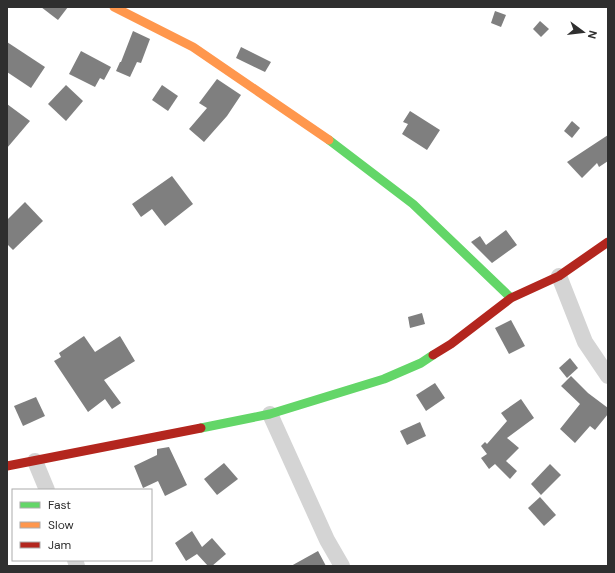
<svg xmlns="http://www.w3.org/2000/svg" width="615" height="573" font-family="'DM Sans',sans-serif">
<rect width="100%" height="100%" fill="#fff"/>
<!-- building -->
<g fill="#7f7f7f">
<polygon points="41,7 68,7 58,20"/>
<polygon points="495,11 506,15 501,27 491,23"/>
<polygon points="540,21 549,29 541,37 533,29"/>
<polygon points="133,31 150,39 141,63 137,62 130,77 116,71 120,62 121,62"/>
<polygon points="7,42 45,67 31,88 7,72"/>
<polygon points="241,47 271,62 265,72 236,58"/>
<polygon points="81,51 111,67 104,80 100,78 95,87 69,74"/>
<polygon points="217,79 241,95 227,116 204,142 189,129 207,108 199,103"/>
<polygon points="66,85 83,101 66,121 48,104"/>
<polygon points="162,85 178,96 168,111 152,100"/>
<polygon points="7,104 30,121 7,148"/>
<polygon points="410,111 440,130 427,150 402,134 408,124 403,122"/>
<polygon points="572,121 580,128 572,138 564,131"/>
<polygon points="608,135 608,161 599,167 597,163 582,178 567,162"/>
<polygon points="172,176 193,204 165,226 152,209 141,217 132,204"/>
<polygon points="25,202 43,221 13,250 7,244 7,220"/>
<polygon points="506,230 517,245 492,263 471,242 480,236 486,245"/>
<polygon points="422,313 425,324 410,328 408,317"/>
<polygon points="511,320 525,346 509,354 495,328"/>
<polygon points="84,336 95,352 120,336 135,361 104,380 121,403 112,409 105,399 88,412 54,361 61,357 59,353"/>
<polygon points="570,358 578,368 567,378 559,368"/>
<polygon points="571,376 588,393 608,408 608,414 595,430 590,426 575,443 560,429 580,404 561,386"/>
<polygon points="435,383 445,398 426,411 416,395"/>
<polygon points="36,397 45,416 23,426 14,406"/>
<polygon points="521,399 534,418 507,438 519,448 506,461 517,471 510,479 495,464 489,469 481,458 487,454 481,446 485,442 487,444 507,421 501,413"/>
<polygon points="420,422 426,436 407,445 400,431"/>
<polygon points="169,447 187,485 165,496 158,481 143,488 134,466 157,455 157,449"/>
<polygon points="224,463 238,479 217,495 204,479"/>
<polygon points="550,464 561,475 541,495 531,484"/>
<polygon points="540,497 556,515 544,526 528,508"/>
<polygon points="192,531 202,547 212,538 226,554 212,566 208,566 197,554 186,561 175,543"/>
<polygon points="318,551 326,566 291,566"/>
</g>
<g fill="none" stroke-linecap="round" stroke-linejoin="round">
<!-- street -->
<g stroke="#d4d4d4" stroke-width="16">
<polyline points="559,276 585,342 608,376"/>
<polyline points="270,414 327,540 342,566"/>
<polyline points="35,461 47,490"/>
<polyline points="75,560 77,566"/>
</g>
<!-- fast -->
<g stroke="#63d668" stroke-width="9">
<polyline points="329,140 413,204 511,298"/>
<polyline points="201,428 270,414 384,379 421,363 433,355"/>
</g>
<!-- slow -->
<polyline stroke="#ff974d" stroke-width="9" points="114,7 193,47 329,140"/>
<!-- jam -->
<g stroke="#b3261e" stroke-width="9">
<polyline points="433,355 451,344 511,298 559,276 608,242"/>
<polyline points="7,466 201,428"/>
</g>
</g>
<!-- border -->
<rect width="615" height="573" fill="none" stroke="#2f2f2f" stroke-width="16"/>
<!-- legend -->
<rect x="12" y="489" width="140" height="72" fill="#ffffff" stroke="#acacac"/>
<rect x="20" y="502" width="20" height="6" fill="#63d668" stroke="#acacac"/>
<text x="48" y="509" font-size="12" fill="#2f2f2f">Fast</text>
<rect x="20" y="522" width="20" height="6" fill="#ff974d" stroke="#acacac"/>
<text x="48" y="529" font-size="12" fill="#2f2f2f">Slow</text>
<rect x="20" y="542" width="20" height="6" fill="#b3261e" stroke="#acacac"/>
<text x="48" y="549" font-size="12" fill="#2f2f2f">Jam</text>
<!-- north arrow -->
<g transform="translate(583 32) rotate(105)" stroke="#ffffff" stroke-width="3" paint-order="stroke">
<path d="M0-3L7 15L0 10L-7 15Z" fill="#2f2f2f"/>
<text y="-6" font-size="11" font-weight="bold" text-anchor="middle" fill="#2f2f2f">N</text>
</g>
</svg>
